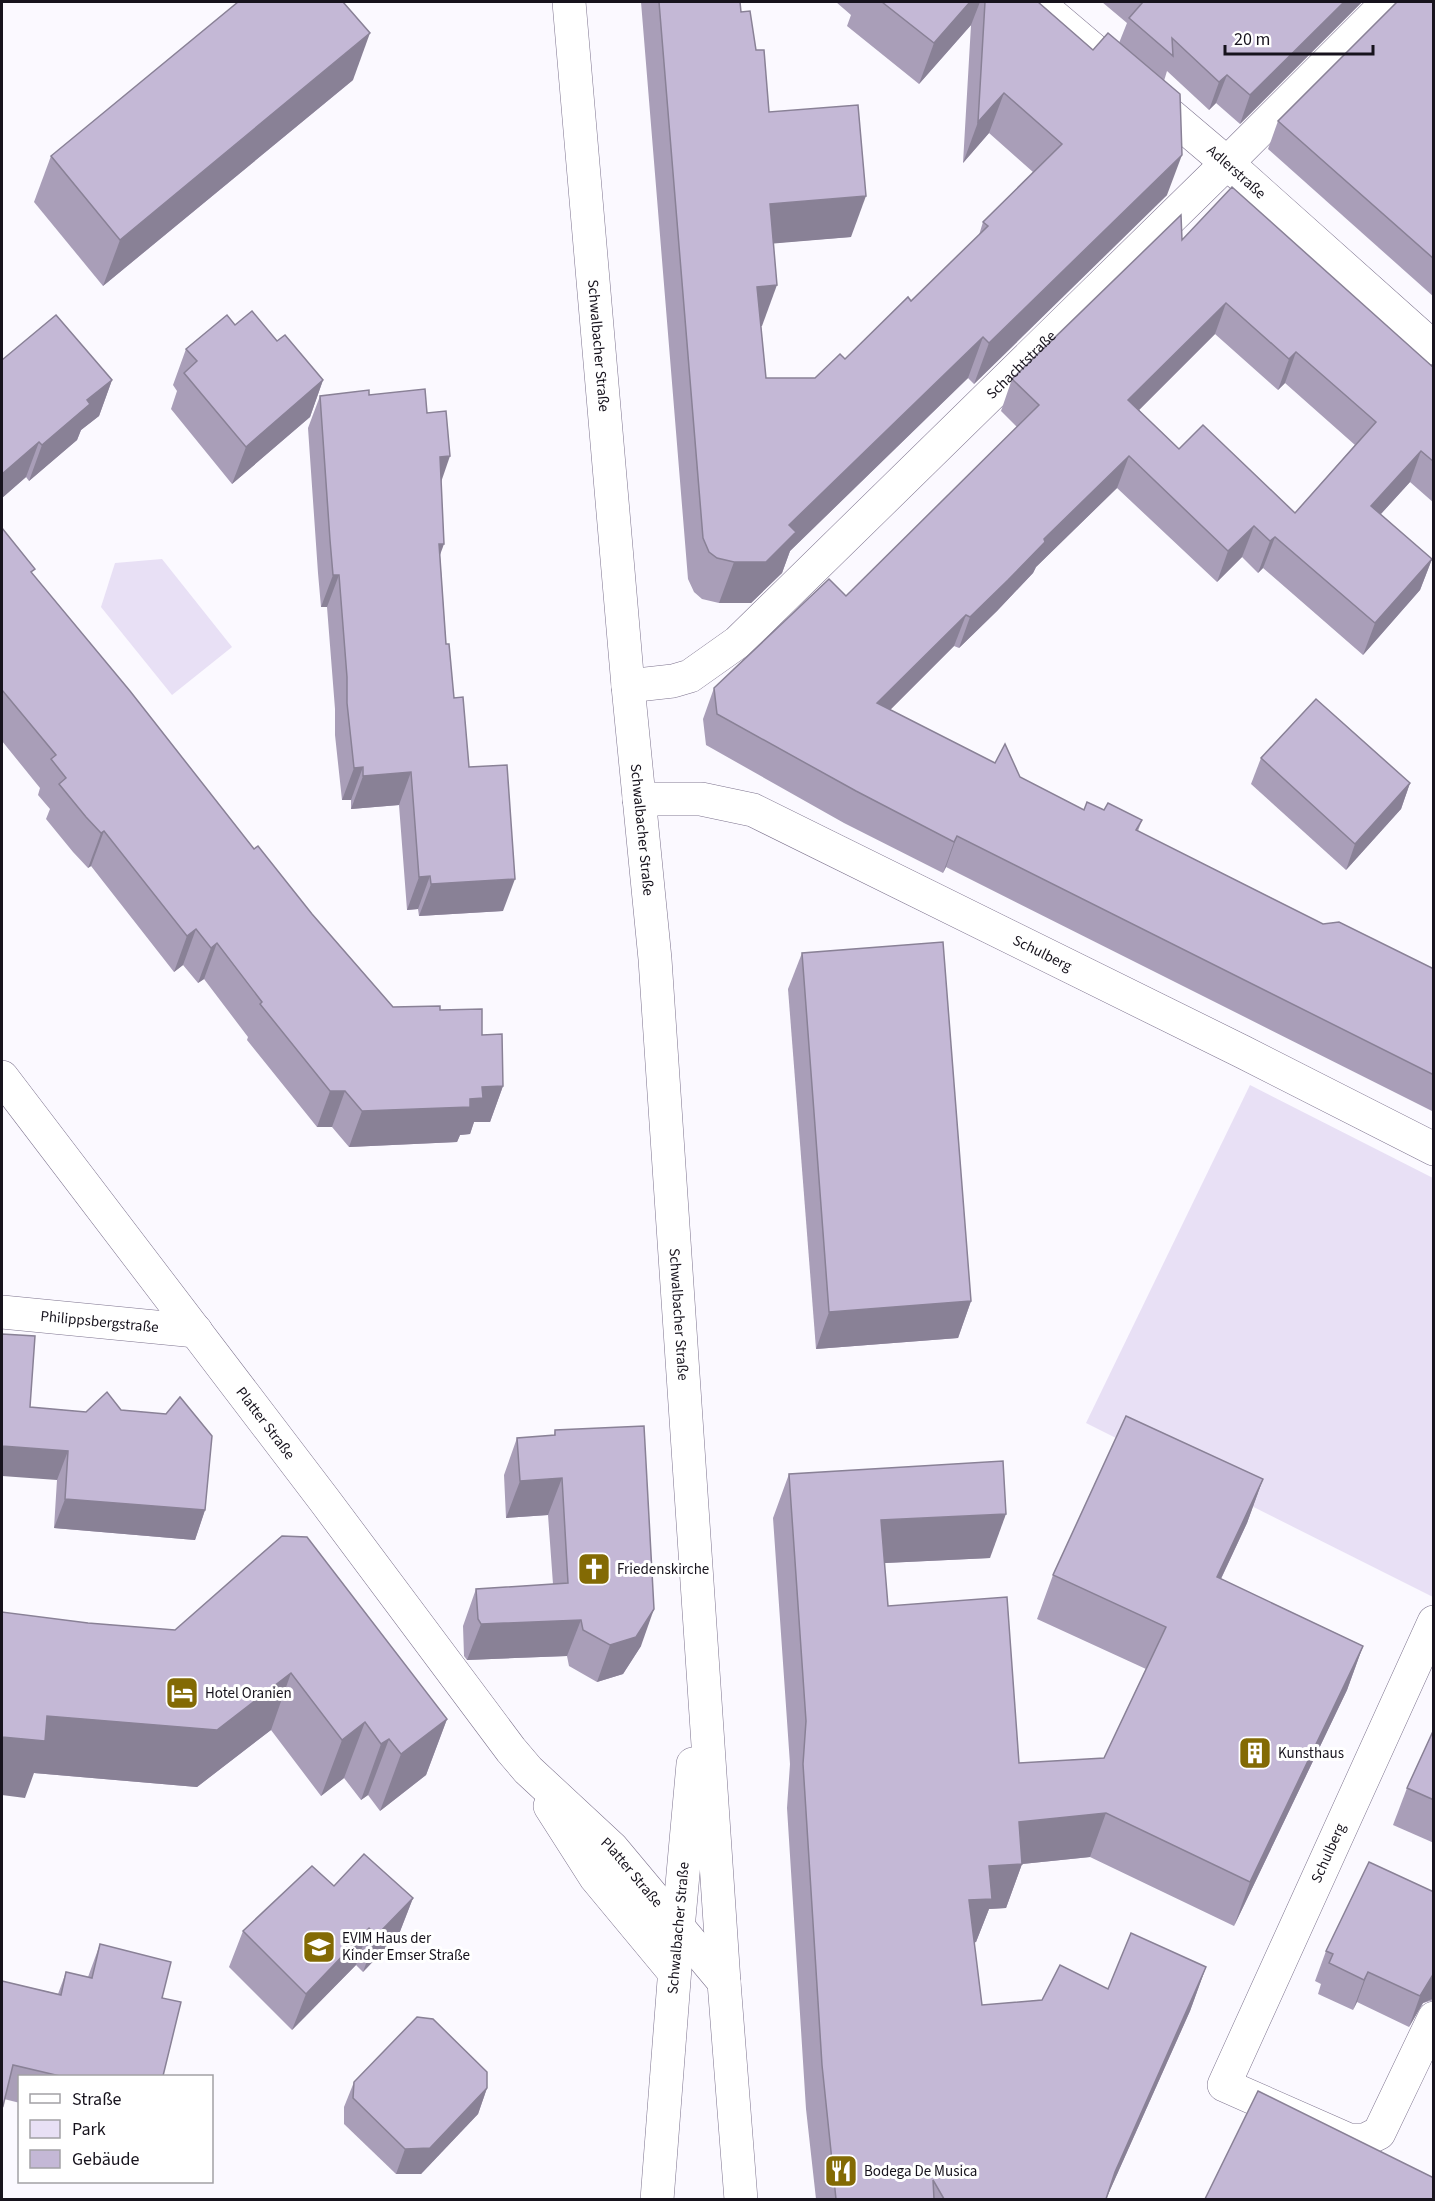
<svg xmlns="http://www.w3.org/2000/svg" width="1435" height="2201" font-family="'Source Sans 3',sans-serif">
<rect width="100%" height="100%" fill="#fbf9ff"/>
<!-- green -->
<g fill="#e8e0f5">
<polygon points="162,559 232,647 172,695 101,607 115,563"/>
<polygon points="1250,1085 1433,1178 1433,1597 1086,1423"/>
</g>
<g fill="none" stroke-linecap="round" stroke-linejoin="round">
<!-- minor casing -->
<g stroke="#7d738e" stroke-width="34">
<g id="minor">
<path id="s1" d="M569 2 628 686 655 959 724 1982"/>
<path id="s2" d="M1037 2 1227 163 1434 348"/>
<path id="s3" d="M628 686 673 681 690 676 738 642 1227 163 1388 2"/>
<path id="s4" d="M639 799H701L753 810 1243 1052 1434 1149"/>
<path id="s5" d="M2 1312 196 1331"/>
<polyline points="1434,1622 1224,2085 1349,2140 1365,2140 1379,2133 1434,2018"/>
<polyline points="678,1929 693,1764"/>
</g>
</g>
<!-- major casing -->
<g stroke="#7d738e" stroke-width="34">
<g id="major">
<path id="s6" d="M2 1077 325 1501 511 1750 528 1770 612 1848 724 1982 741 2200"/>
<polyline points="550,1806 596,1878 674,1972"/>
<polyline points="657,2200 678,1929"/>
</g>
</g>
<!-- minor -->
<use href="#minor" stroke="#fff" stroke-width="33"/>
<!-- major -->
<use href="#major" stroke="#fff" stroke-width="33"/>
</g>
<!-- wall -->
<g fill="#a99eb8" fill-rule="evenodd">
<polygon points="641,2 740,2 741,12 756,50 769,112 851,237 773,243 761,326 766,378 815,378 845,359 911,301 979,235 983,222 1033,172 989,133 963,163 971,25 919,84 847,26 851,15 836,2 1038,2 1093,50 1119,43 1127,23 1102,2 1362,2 1240,124 1216,103 1209,110 1167,71 1164,81 1167,195 974,384 968,378 790,551 782,573 751,603 719,603 702,599 694,592 688,579"/>
<polygon points="1434,2 1434,297 1268,149 1278,121"/>
<polygon points="353,80 103,286 34,202 51,156"/>
<path d="M1182 240 1434 368V503L1410 482 1380 515 1432 559 1420 590 1363 655 1263 568 1258 573 1242 557 1217 582 1117 488 1036 567 1033 573 997 611 959 648 954 646 890 710 1084 810H1104L1142 820 1138 831 1323 924 1434 969V1112L946 867 943 873 844 823 706 745 703 719 714 688 846 596 1017 427 1001 411 1012 379ZM1215 334 1278 390 1285 383 1355 445 1295 513 1179 449 1139 410Z"/>
<polygon points="235,325 277,341 323,380 310,417 232,484 171,409 177,391 173,385 186,349"/>
<polygon points="2,360 112,380 99,416 81,430 77,440 29,481 26,477 2,498"/>
<polygon points="369,395 427,413 441,482 440,555 446,644 454,698 469,767 503,911 419,916 418,909 407,910 399,805 351,809 351,800 342,800 335,735 335,709 327,607 321,607 318,573 308,428 320,396"/>
<polygon points="2,528 33,575 254,849 393,1007 440,1010 482,1035 503,1086 490,1122 474,1122 470,1134 460,1135 457,1142 349,1147 332,1127 317,1127 247,1040 248,1037 204,979 198,983 183,965 174,972 91,866 88,868 73,852 46,819 50,809 38,795 40,788 2,741"/>
<polygon points="1261,758 1410,783 1401,809 1346,870 1251,784"/>
<polygon points="802,953 971,1301 958,1338 816,1349 788,989"/>
<polygon points="30,1407 86,1412 121,1410 205,1510 195,1540 54,1528 57,1480"/>
<polygon points="555,1430 641,1646 623,1674 597,1682 569,1666 567,1656 467,1660 464,1656 463,1626 476,1589 553,1584 548,1515 506,1518 504,1475 517,1438 554,1436"/>
<polygon points="789,1474 990,1558 884,1563 888,1606 1019,1763 1104,1758 1146,1669 1037,1619 1053,1575 1263,1479 1247,1523 1221,1579 1363,1646 1347,1690 1234,1926 1090,1857 1022,1864 1006,1908 989,1909 976,1942 974,1943 982,2005 1042,2000 1108,1989 1206,1967 1190,2011 1106,2199 816,2199 806,2109 787,1808 790,1764 773,1518"/>
<polygon points="88,1623 175,1630 447,1719 426,1775 380,1811 368,1795 361,1800 344,1778 321,1796 271,1730 197,1787 34,1773 25,1798"/>
<polygon points="1434,1729 1434,1843 1393,1825 1407,1788"/>
<polygon points="334,1886 413,1898 399,1934 363,1972 356,1965 292,2030 229,1967 243,1931"/>
<polygon points="1434,1892 1434,2000 1423,2003 1409,2027 1357,2002 1353,2010 1318,1994 1321,1984 1315,1981 1326,1951"/>
<polygon points="100,1944 162,1998 163,2076 20,2076 20,2103 4,2099 2,2109 2,1981 58,1994 66,1972 88,1977"/>
<polygon points="354,2082 487,2088 478,2114 421,2174 396,2174 344,2124 344,2107"/>
</g>
<!-- shaded-wall -->
<g fill="#898196">
<polygon points="970,2 980,2 971,25 919,84 934,43"/>
<polygon points="1344,2 1362,2 1240,124 1250,95"/>
<polygon points="370,33 353,80 103,286 120,240"/>
<polygon points="1227,75 1216,103 1209,110 1219,82"/>
<polygon points="1004,93 989,133 963,163 978,122"/>
<polygon points="1182,155 1167,195 974,384 989,343"/>
<polygon points="866,196 851,237 755,245 770,204"/>
<polygon points="777,285 762,326 742,327 757,287"/>
<polygon points="1226,303 1215,334 1117,432 1128,400"/>
<polygon points="983,337 968,378 790,551 782,573 751,603 719,603 734,562 789,525"/>
<polygon points="1296,352 1285,383 1278,390 1289,359"/>
<polygon points="112,380 99,416 81,430 77,440 29,481 42,445 87,400"/>
<polygon points="323,380 310,417 232,484 246,447"/>
<polygon points="39,442 26,477 2,498 2,474"/>
<polygon points="1421,451 1410,482 1359,538 1371,506"/>
<polygon points="450,456 439,488 440,457"/>
<polygon points="1129,456 1117,488 1036,567 1033,573 997,611 959,648 970,617 1044,539"/>
<polygon points="1254,526 1242,557 1217,582 1228,551"/>
<polygon points="1275,537 1263,568 1258,573 1270,541"/>
<polygon points="439,544 444,544 432,577"/>
<polygon points="1432,559 1420,590 1363,655 1375,623"/>
<polygon points="333,575 339,575 327,607 321,607"/>
<polygon points="966,615 954,646 866,734 877,703"/>
<polygon points="363,767 351,800 342,800 354,768"/>
<polygon points="411,772 399,805 351,809 363,776"/>
<polygon points="1410,783 1401,809 1346,870 1355,844"/>
<polygon points="104,831 91,866 88,868 101,833"/>
<polygon points="957,836 946,867 943,873 954,842"/>
<polygon points="430,876 418,909 407,910 419,877"/>
<polygon points="515,879 503,911 419,916 431,884"/>
<polygon points="196,929 183,965 174,972 187,936"/>
<polygon points="217,943 204,979 198,983 211,948"/>
<polygon points="503,1086 490,1122 474,1122 470,1134 460,1135 457,1142 349,1147 362,1111 482,1087"/>
<polygon points="330,1091 345,1091 332,1127 317,1127"/>
<polygon points="971,1301 958,1338 816,1349 829,1312"/>
<polygon points="2,1446 68,1451 57,1480 2,1476"/>
<polygon points="562,1478 548,1515 506,1518 520,1481"/>
<polygon points="1263,1479 1247,1523 1201,1621 1217,1577"/>
<polygon points="65,1499 205,1510 195,1540 54,1528"/>
<polygon points="1006,1514 990,1558 865,1564 881,1520"/>
<polygon points="654,1609 641,1646 623,1674 597,1682 610,1645"/>
<polygon points="581,1620 567,1656 467,1660 481,1624"/>
<polygon points="1363,1646 1347,1690 1234,1926 1250,1882"/>
<polygon points="291,1673 271,1730 197,1787 34,1773 25,1798 2,1795 2,1737 47,1716"/>
<polygon points="447,1719 426,1775 380,1811 401,1754"/>
<polygon points="365,1722 344,1778 321,1796 342,1740"/>
<polygon points="389,1739 368,1795 361,1800 381,1744"/>
<polygon points="1106,1813 1090,1857 1022,1864 1006,1908 989,1909 976,1942 954,1944 969,1900 989,1866 1019,1822"/>
<polygon points="413,1898 399,1934 363,1972 376,1936"/>
<polygon points="369,1928 356,1965 292,2030 306,1994"/>
<polygon points="1206,1967 1190,2011 1106,2199 1115,2172"/>
<polygon points="1368,1972 1357,2002 1353,2010 1364,1980"/>
<polygon points="1434,1973 1434,1995 1432,1999 1423,2003 1409,2027 1420,1996"/>
<polygon points="487,2088 478,2114 421,2174 396,2174 405,2149"/>
</g>
<!-- building -->
<g fill="#c4b8d6" stroke="#898196" stroke-width="1.5" fill-rule="evenodd">
<polygon points="238,2 343,2 370,33 120,240 51,156"/>
<polygon points="659,2 740,2 741,12 750,11 756,50 764,50 769,112 858,105 866,196 770,204 777,285 757,287 766,378 815,378 840,354 845,359 908,297 911,301 988,226 983,222 1062,144 1004,93 978,122 985,2 1038,2 1093,50 1108,33 1180,94 1182,155 989,343 983,337 789,525 796,532 766,562 734,562 717,558 709,552 703,538"/>
<polygon points="882,2 970,2 934,43"/>
<polygon points="1143,2 1344,2 1250,95 1227,75 1219,82 1172,38 1173,56 1129,18"/>
<polygon points="1397,2 1434,2 1434,259 1278,121"/>
<path d="M1232 187 1434 368V462L1421 451 1371 506 1432 559 1375 623 1275 537 1270 541 1254 526 1228 551 1129 456 1044 539 1045 542 1008 580 970 617 966 615 877 703 995 763 1005 744 1020 777 1084 810 1087 802 1104 810 1108 803 1142 820 1136 830 1323 924 1339 922 1434 969V1075L957 836 954 842 856 791 717 714 714 688 829 579 846 596 1039 405 1012 379 1181 215 1182 240ZM1226 303 1289 359 1296 352 1376 422 1295 513 1203 425 1179 449 1128 400Z"/>
<polygon points="252,311 277,341 285,335 323,380 246,447 184,373 197,361 186,349 227,315 235,325"/>
<polygon points="56,315 112,380 87,400 90,404 42,445 39,442 2,474 2,360"/>
<polygon points="425,389 427,413 446,411 450,456 440,457 444,544 439,544 446,644 449,644 454,698 463,697 469,767 507,765 515,879 431,884 430,876 419,877 411,772 363,776 363,767 354,768 347,703 347,677 339,575 333,575 330,540 320,396 369,390 369,395"/>
<polygon points="2,528 35,569 31,572 130,691 254,849 258,846 312,914 393,1007 440,1006 440,1010 482,1009 482,1035 502,1034 503,1086 482,1087 483,1098 470,1099 470,1107 362,1111 345,1091 330,1091 260,1004 262,1002 217,943 211,948 196,929 187,936 104,831 101,833 86,817 59,784 66,778 51,759 56,755 2,690"/>
<polygon points="1316,699 1410,783 1355,844 1261,758"/>
<polygon points="943,942 971,1301 829,1312 802,953"/>
<polygon points="2,1334 35,1336 30,1407 86,1412 107,1392 121,1410 166,1414 180,1397 212,1436 205,1510 65,1499 68,1451 2,1446"/>
<polygon points="1126,1416 1263,1479 1217,1577 1363,1646 1250,1882 1106,1813 1019,1822 1022,1864 989,1866 992,1899 969,1900 982,2005 1042,2000 1060,1965 1108,1989 1131,1933 1206,1967 1115,2172 1106,2199 944,2199 933,2180 934,2199 836,2199 822,2065 803,1764 806,1721 789,1474 1003,1461 1006,1514 881,1520 888,1606 1007,1597 1019,1763 1104,1758 1166,1627 1053,1575"/>
<polygon points="644,1426 654,1609 636,1637 610,1645 583,1630 581,1620 481,1624 478,1619 476,1589 568,1583 562,1478 520,1481 517,1438 555,1435 555,1430"/>
<polygon points="282,1536 307,1537 447,1719 401,1754 389,1739 381,1744 365,1722 342,1740 291,1673 217,1730 47,1716 45,1741 2,1737 2,1612 88,1623 175,1630"/>
<polygon points="1434,1729 1434,1800 1407,1788"/>
<polygon points="364,1854 413,1898 376,1936 369,1928 306,1994 243,1931 312,1866 334,1886"/>
<polygon points="1369,1862 1434,1892 1434,1973 1420,1996 1368,1972 1364,1980 1329,1963 1333,1954 1326,1951"/>
<polygon points="100,1944 171,1962 162,1998 181,2002 163,2076 60,2076 13,2065 3,2106 2,2105 2,1981 61,1995 66,1972 92,1978"/>
<polygon points="417,2017 433,2019 487,2072 487,2088 430,2148 405,2149 353,2098 354,2082"/>
<polygon points="1258,2091 1434,2178 1434,2199 1205,2199"/>
</g>
<!-- icons -->
<defs>
<g id="church-square" transform="scale(1.725)"><rect x="-9" y="-9" width="18" height="18" rx="4" fill="#836a04" stroke="#fff"/><path d="M-1.2-6h2.4v3.5h3.3v2.4h-3.3V6h-2.4V-.1h-3.3v-2.4h3.3Z" fill="#fff"/></g>
<g id="hotel-square" transform="scale(1.725)"><rect x="-9" y="-9" width="18" height="18" rx="4" fill="#836a04" stroke="#fff"/><path d="M-6-4.5h1.5V1H6V5H4.5V3h-9V5H-6ZM-4 0a1.8 1.8 0 1 1 3.6 0ZM.5 0V-2.5h3Q6-2.5 6 0Z" fill="#fff"/></g>
<g id="building-square" transform="scale(1.725)"><rect x="-9" y="-9" width="18" height="18" rx="4" fill="#836a04" stroke="#fff"/><path d="M-4-6H4V6H1V3H-1V6H-4ZM-2.5-4.3h1.7v1.8h-1.7ZM.8-4.3h1.7v1.8H.8ZM-2.5-1h1.7V.8h-1.7ZM.8-1h1.7V.8H.8Z" fill="#fff"/></g>
<g id="school-square" transform="scale(1.725)"><rect x="-9" y="-9" width="18" height="18" rx="4" fill="#836a04" stroke="#fff"/><path d="M0-5L7-2L0 1L-7-2ZM-4 1L0 2.5L4 1V4Q0 6-4 4Z" fill="#fff"/></g>
<g id="restaurant-square" transform="scale(1.725)"><rect x="-9" y="-9" width="18" height="18" rx="4" fill="#836a04" stroke="#fff"/><path d="M-5-6h1v4h1v-4h1v4h1v-4h1v5L-1.5 .5V6h-2V.5L-5-1ZM5-6V6H3V1.5H1.5Q1.5-4 5-6Z" fill="#fff"/></g>
</defs>
<g fill-rule="evenodd">
<use href="#church-square" x="594" y="1569"/>
<use href="#hotel-square" x="182" y="1693"/>
<use href="#building-square" x="1255" y="1753"/>
<use href="#school-square" x="319" y="1947"/>
<use href="#restaurant-square" x="841" y="2171"/>
</g>
<g text-anchor="middle" stroke-width="6" stroke-linejoin="round" paint-order="stroke">
<!-- street labels -->
<g font-size="15" fill="#17131d" stroke="#fff">
<text dy="5" stroke="none"><textPath href="#s2" startOffset="262">Adlerstraße</textPath></text>
<text dy="5" stroke="none"><textPath href="#s1" startOffset="345">Schwalbacher Straße</textPath></text>
<text dy="5" stroke="none"><textPath href="#s3" startOffset="518">Schachtstraße</textPath></text>
<text dy="5" stroke="none"><textPath href="#s1" startOffset="831">Schwalbacher Straße</textPath></text>
<text dy="5" stroke="none"><textPath href="#s4" startOffset="438">Schulberg</textPath></text>
<text dy="5" stroke="none"><textPath href="#s1" startOffset="1317">Schwalbacher Straße</textPath></text>
<text dy="5" stroke="none"><textPath href="#s5" startOffset="98">Philippsbergstraße</textPath></text>
<text dy="5" stroke="none"><textPath href="#s6" startOffset="435">Platter Straße</textPath></text>
<text transform="translate(1328 1853) rotate(-66)" y="5">Schulberg</text>
<text dy="5" stroke="none"><textPath href="#s6" startOffset="1016">Platter Straße</textPath></text>
<text transform="translate(678 1928) rotate(-85)" y="5">Schwalbacher Straße</text>
</g>
<!-- poi labels -->
<g font-size="15" fill="#17131d" stroke="#fff" text-anchor="start">
<text x="617" y="1574">Friedenskirche</text>
<text x="205" y="1698">Hotel Oranien</text>
<text x="1278" y="1758">Kunsthaus</text>
<text x="342" y="1943">EVIM Haus der<tspan x="342" dy="17">Kinder Emser Straße</tspan></text>
<text x="864" y="2176">Bodega De Musica</text>
</g>
</g>
<!-- border -->
<rect width="1435" height="2201" fill="none" stroke="#17131d" stroke-width="6"/>
<!-- legend -->
<rect x="18" y="2075" width="195" height="108" fill="#ffffff" stroke="#a2a1a5" stroke-width="1.5"/>
<rect x="30" y="2094" width="30" height="9" fill="#ffffff" stroke="#a2a1a5" stroke-width="1.5"/>
<text x="72" y="2105" font-size="18" fill="#17131d">Straße</text>
<rect x="30" y="2120" width="30" height="18" fill="#e8e0f5" stroke="#a2a1a5" stroke-width="1.5"/>
<text x="72" y="2135" font-size="18" fill="#17131d">Park</text>
<rect x="30" y="2150" width="30" height="18" fill="#c4b8d6" stroke="#a2a1a5" stroke-width="1.5"/>
<text x="72" y="2165" font-size="18" fill="#17131d">Gebäude</text>
<!-- scale -->
<path d="M1225 45v9h148v-9" fill="none" stroke="#17131d" stroke-width="3"/>
<text x="1234" y="45" font-size="18" fill="#17131d" stroke="#ffffff" stroke-width="4.5" paint-order="stroke">20 m</text>
</svg>
